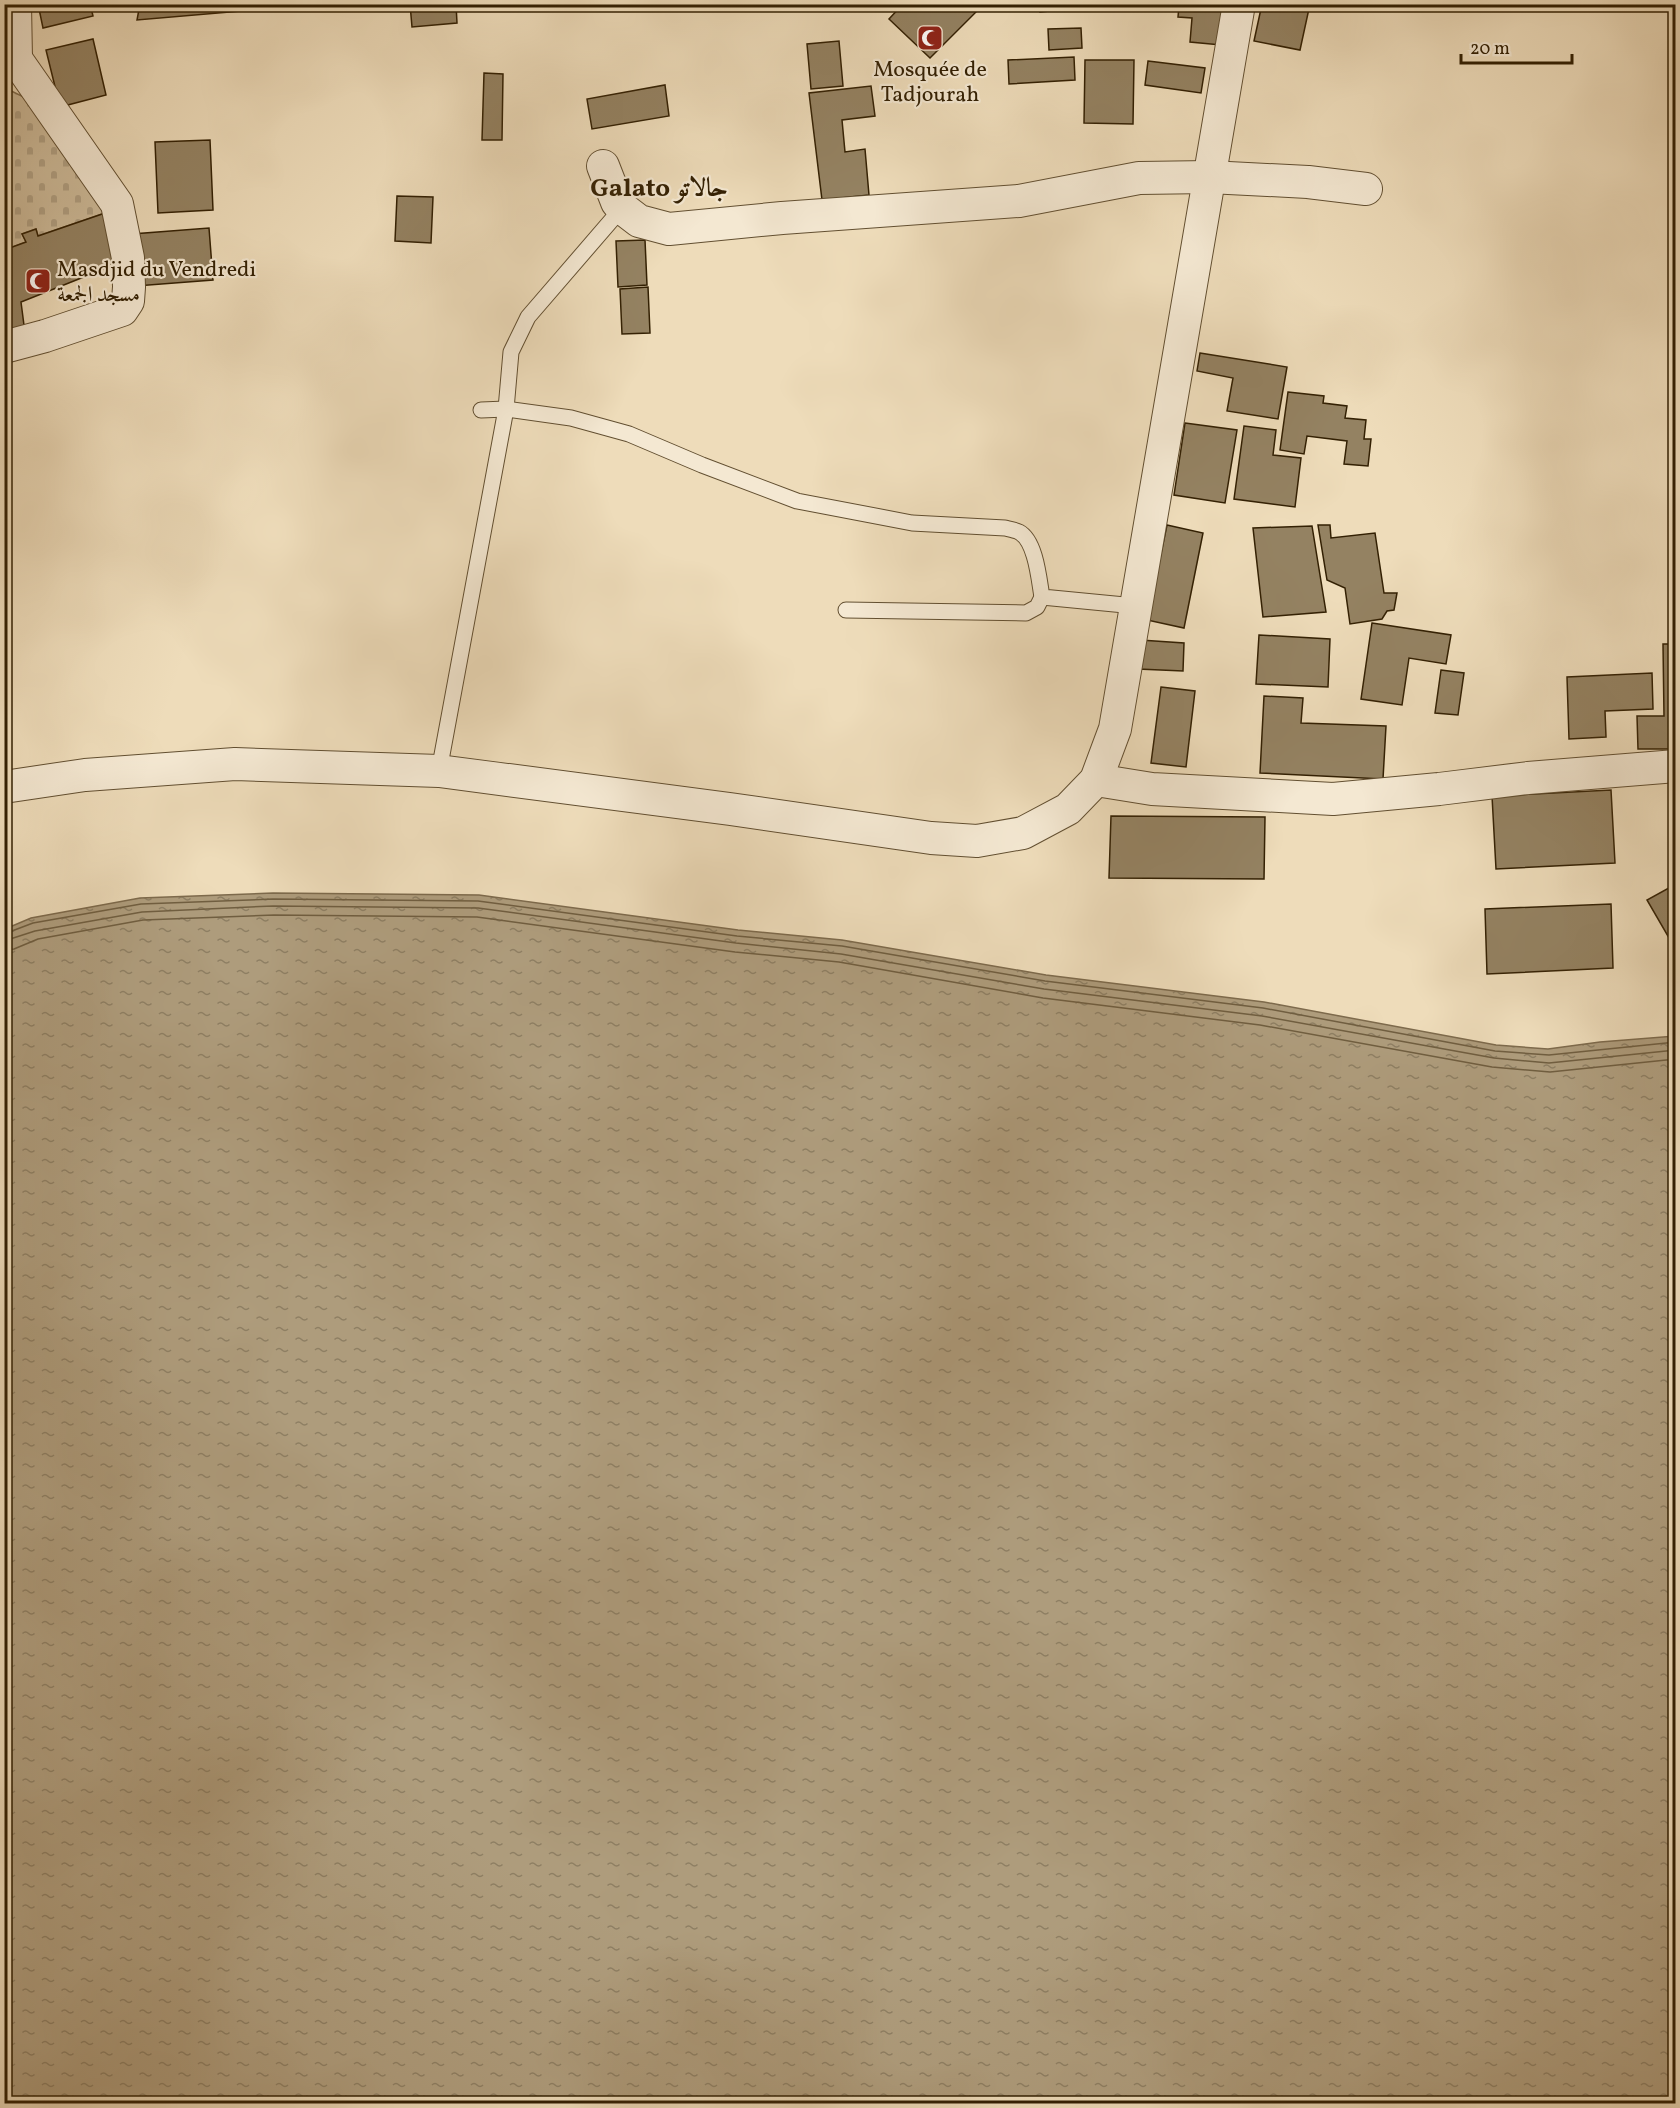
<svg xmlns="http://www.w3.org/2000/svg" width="1680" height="2108" font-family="Vollkorn,Amiri,serif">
<defs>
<pattern id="cemetery-stones" width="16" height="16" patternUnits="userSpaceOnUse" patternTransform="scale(1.5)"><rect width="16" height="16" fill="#cebc9b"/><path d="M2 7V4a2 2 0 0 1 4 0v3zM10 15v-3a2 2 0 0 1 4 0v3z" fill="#b1a184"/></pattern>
<pattern id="water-ripples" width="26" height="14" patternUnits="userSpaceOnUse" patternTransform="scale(1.5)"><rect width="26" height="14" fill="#ae9c7c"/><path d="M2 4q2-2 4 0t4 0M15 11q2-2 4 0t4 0" fill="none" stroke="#8e7f63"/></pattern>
</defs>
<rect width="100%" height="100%" fill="#eedcba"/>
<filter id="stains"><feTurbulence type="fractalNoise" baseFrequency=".00333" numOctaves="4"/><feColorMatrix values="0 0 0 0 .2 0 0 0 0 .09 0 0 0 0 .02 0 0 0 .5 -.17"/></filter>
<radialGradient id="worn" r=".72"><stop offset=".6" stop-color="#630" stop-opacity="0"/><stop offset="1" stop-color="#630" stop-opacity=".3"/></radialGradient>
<!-- cemetery -->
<polygon fill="url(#cemetery-stones)" stroke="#806e4f" stroke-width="1.5" points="5,88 28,99 108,212 38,236 36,229 22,234 26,242 5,250"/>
<!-- water -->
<polygon fill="url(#water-ripples)" stroke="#7d6a4c" stroke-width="1.5" points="273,893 479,895 738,930 842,940 1046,975 1264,1002 1496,1045 1548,1049 1600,1042 1675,1036 1675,2103 5,2103 5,929 31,918 140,898"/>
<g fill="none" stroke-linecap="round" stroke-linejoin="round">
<!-- shore -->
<g stroke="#705e40" stroke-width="1.5">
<polyline points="4,934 33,923 141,904 273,899 478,901 737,936 842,946 1045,981 1263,1008 1495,1051 1549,1055 1676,1042"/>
<polyline points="4,941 35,931 142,912 273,906 478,908 736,943 841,954 1044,989 1262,1016 1494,1058 1549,1063 1676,1050"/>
<polyline points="4,950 14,949 38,939 143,920 274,915 477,917 735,952 839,962 1043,998 1260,1025 1492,1067 1550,1072 1676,1059"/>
</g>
</g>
<!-- building -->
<g fill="#948262" stroke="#332003" stroke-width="1.5">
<polygon points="38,4 90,4 93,16 43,28"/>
<polygon points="140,4 321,4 137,20"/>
<polygon points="410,4 456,4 457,23 412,27"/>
<polygon points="903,4 977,4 980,8 930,58 889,19"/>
<polygon points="1039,4 1072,4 1072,9 1040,12"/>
<polygon points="1163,4 1226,4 1221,45 1190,42 1192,18 1178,17 1179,6"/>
<polygon points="1262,4 1310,4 1300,50 1254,41"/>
<polygon points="1081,28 1082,48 1049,50 1048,29"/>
<polygon points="93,39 106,95 60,107 46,50"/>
<polygon points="839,41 843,86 811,89 807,44"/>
<polygon points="1074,57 1075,80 1009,84 1008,60"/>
<polygon points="1085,60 1134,60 1133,124 1084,123"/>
<polygon points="1148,61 1205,68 1201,93 1145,85"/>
<polygon points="484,73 503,74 502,140 482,140"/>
<polygon points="665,85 669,116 592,129 587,99"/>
<polygon points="871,86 875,116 842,120 845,152 865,149 869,195 822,200 809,93"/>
<polygon points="210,140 213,210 158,213 155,142"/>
<polygon points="397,196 433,197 431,243 395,241"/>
<polygon points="108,212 124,261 21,302 25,333 4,340 4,250 26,242 22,234 36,229 38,236"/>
<polygon points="209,228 213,280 136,286 132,234"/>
<polygon points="645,240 647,285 618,287 616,241"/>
<polygon points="648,287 650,333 622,334 620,289"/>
<polygon points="1200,353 1287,367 1278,419 1227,411 1233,378 1197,371"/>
<polygon points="1288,392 1324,396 1323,403 1347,406 1345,418 1366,420 1364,439 1371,439 1368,466 1344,464 1347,441 1307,436 1304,454 1280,450"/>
<polygon points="1185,423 1237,430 1225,503 1174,495"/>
<polygon points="1244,426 1276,430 1273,455 1301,458 1295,507 1234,499"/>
<polygon points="1167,525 1203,533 1184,628 1147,620"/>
<polygon points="1318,525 1330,525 1331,538 1375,533 1384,593 1397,593 1394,610 1387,611 1382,619 1350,624 1345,588 1327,580"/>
<polygon points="1312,526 1326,612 1263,617 1253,528"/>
<polygon points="1372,623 1451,635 1446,664 1409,658 1402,705 1361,699"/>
<polygon points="1259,635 1330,639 1328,687 1256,684"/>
<polygon points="1140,640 1184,643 1183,671 1138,669"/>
<polygon points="1663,644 1676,644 1676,749 1638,749 1637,716 1664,716"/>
<polygon points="1441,670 1464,673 1458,715 1435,713"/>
<polygon points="1652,673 1653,709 1605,711 1606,737 1569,739 1567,677"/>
<polygon points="1161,687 1195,691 1186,767 1151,763"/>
<polygon points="1264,696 1303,698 1301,723 1386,726 1383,779 1260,773"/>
<polygon points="1611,790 1615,863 1496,869 1492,796"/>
<polygon points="1111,816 1265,817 1264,879 1109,878"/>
<polygon points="1676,884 1676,950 1647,900"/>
<polygon points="1611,904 1613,968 1487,974 1485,909"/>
</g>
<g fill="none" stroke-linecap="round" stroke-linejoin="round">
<!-- lane casing -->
<g stroke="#624f31" stroke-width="17">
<g id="lane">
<path d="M481 410 506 409 571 418 629 434 702 465 797 501 912 523 1005 528C1009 529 1015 530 1019 532 1036 541 1039 580 1042 597L1135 606"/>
<polyline points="846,610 1026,613 1037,607 1042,597"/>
<polyline points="439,771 506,409 511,352 528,317 622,208"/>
</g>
</g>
<!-- street casing -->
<g stroke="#624f31" stroke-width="34">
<g id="street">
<polyline points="4,62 16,59 15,4"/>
<polyline points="603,166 617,202 622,208 639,221 669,229 782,218 1019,201 1139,178 1209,177 1308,182 1366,189"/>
<polyline points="4,347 45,336 122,310 128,301 129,287 128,258 117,204 16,59"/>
<polyline points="1096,780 1152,789 1333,799 1439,789 1528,778 1676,766"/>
<polyline points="4,787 85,775 235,764 439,771 730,809 931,838 977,841 1023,833 1068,809 1096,780 1115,729 1239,4"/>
</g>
</g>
<!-- lane -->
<use href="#lane" stroke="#f4e8d2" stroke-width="15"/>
<!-- street -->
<use href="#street" stroke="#f4e8d2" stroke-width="32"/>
</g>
<!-- icons -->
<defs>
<g id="mosque-square" transform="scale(1.35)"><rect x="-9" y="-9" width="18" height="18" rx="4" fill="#8f2418" stroke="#f4e8d2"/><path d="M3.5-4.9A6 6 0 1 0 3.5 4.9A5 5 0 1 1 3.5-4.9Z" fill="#fff"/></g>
</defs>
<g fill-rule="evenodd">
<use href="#mosque-square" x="930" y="38"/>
<use href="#mosque-square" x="38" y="281"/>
</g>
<g text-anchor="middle" stroke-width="4.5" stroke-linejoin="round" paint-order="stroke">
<!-- poi labels -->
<g font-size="22" fill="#332003" stroke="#f4e8d2">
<text x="930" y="76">Mosquée de<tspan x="930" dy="25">Tadjourah</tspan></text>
<text x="57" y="276" text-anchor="start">Masdjid du Vendredi<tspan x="57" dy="25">مسجد الجمعة</tspan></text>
</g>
<!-- quarter labels -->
<g font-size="26" font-weight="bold" fill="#332003" stroke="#f4e8d2">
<text x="659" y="196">Galato جالاتو</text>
</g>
</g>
<!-- margin -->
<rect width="1680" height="2108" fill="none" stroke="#eedcba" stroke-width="24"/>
<rect x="6" y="6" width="1668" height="2096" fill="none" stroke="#332003" stroke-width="3"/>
<rect x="12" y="12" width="1656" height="2084" fill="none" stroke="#332003" stroke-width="1.5"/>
<!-- scale -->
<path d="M1461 54v9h111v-9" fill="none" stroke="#332003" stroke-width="3"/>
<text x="1470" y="54" font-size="18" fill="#332003" stroke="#f4e8d2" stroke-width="4.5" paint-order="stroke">20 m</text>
<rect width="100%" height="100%" filter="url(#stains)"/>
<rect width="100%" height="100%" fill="url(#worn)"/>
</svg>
